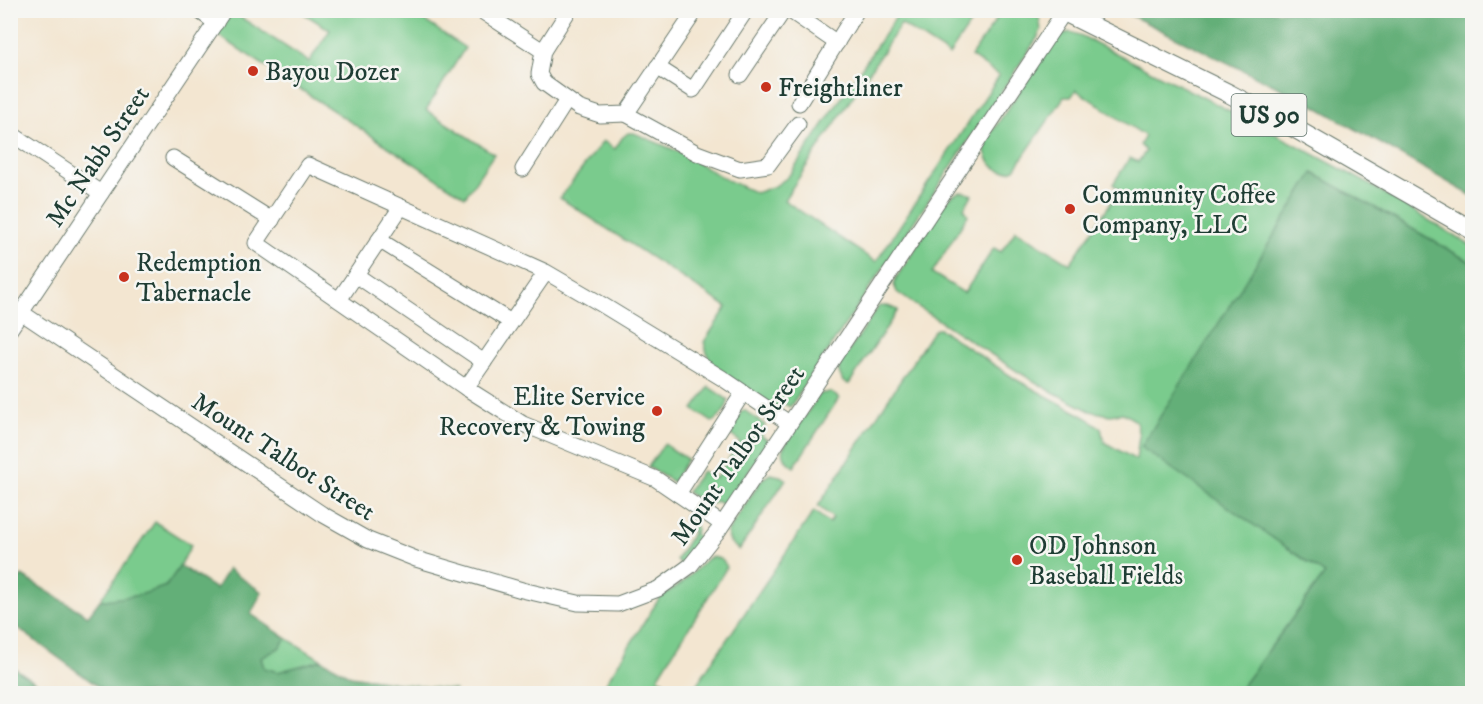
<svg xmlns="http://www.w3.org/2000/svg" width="1483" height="704" font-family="'IM FELL DW Pica',serif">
<rect width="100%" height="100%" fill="#f6f6f2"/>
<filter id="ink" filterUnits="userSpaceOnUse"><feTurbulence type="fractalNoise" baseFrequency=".0167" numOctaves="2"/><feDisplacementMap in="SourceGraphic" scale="12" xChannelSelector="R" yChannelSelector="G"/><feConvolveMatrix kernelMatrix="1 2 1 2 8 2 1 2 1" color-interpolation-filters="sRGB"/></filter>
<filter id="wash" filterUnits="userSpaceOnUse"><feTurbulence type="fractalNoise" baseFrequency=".008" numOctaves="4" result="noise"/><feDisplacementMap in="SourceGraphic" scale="24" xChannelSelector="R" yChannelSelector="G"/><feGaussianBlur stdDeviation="1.35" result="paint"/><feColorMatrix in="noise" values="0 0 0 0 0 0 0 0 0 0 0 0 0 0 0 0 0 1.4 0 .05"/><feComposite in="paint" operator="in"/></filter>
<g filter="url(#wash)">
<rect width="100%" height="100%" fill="#f3e6d1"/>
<!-- green -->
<g fill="#7acb8d" stroke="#4c8460" stroke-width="1.5">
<polygon points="231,11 309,62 330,30 300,11 410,11 465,48 426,110 494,154 465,197 216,34"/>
<polygon points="900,11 979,11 949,55 901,24 784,200 876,262 999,76 971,56 1002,11 1028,11 1039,17 1041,30 1038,37 790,407 783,403 779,407 774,407 710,364 704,342 727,307 560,198 603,141 615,149 622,138 628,133 634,133 684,154 723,178 756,193 775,186 788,177"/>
<path d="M1070 32 1082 36 1295 144 1365 182 1472 246V263L1381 211 1142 447 1325 574 1237 693 690 694 814 511 829 523 833 518 818 506 933 331 936 329H940L1017 380 1087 418 1101 428 1104 442 1136 460 1139 436 1136 421 1123 413 1110 415 1090 411 1049 390 1017 371 915 305 897 292 894 285 896 278 944 204C953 194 959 188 972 195L964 208 968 215 932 273 964 293 994 248 1001 252 1016 230 1070 264 1114 198 1116 200 1121 194 1117 192 1119 189 1113 184 1130 158 1138 162 1146 151 1140 145 1145 136 1076 90 1071 97H1064L1015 169C997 177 983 160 985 142L1054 41 1061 35Z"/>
<polygon points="879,306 888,306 898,310 849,384 843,382 839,372 839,366"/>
<path d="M709 387 728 400C728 407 719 420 712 422L693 409Z"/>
<path d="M830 392 839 398 794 467C786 463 783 457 783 448L820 394Z"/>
<path d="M744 410 765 425 761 436 769 441 725 506 716 501C706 510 697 499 687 492L702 471 716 478 740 442 731 435 729 430 742 411Z"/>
<polygon points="664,444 687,459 673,482 648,467"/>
<polygon points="770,474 780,476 786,479 739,550 730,542 727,533 762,479"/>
<path d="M684 515C691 520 699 524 695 534L701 539 694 551 682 564 676 560 693 533Z"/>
<path d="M155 522 191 545C186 555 174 580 165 586 154 594 114 601 100 600Z"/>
<path d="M713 557C720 558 724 560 727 567L658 677 678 693 599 694 660 597 681 584 707 559Z"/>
<polygon points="286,638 322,660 278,672 264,668 261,658 279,648"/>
<polygon points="398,683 455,690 453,694 392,694"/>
</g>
<!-- forest -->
<g fill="#63af78" stroke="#417656" stroke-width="1.5">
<polygon points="1122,11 1472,11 1472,196 1310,103"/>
<polygon points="1313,173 1381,211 1472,263 1472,693 1237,693 1325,574 1141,447"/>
<polygon points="180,566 216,589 228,569 262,592 251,614 286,638 279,648 261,658 264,668 278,672 322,660 351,676 398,683 392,694 107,693 11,623 11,586 22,576 88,616 100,600 105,600 140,595 166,586"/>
<polygon points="11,666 52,693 11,693"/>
</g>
</g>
<g filter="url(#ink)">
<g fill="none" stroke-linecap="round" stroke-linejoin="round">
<!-- minor casing -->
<g stroke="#69786b" stroke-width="17">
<g id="minor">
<polyline points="198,10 216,23"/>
<polyline points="480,10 543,51 569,10"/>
<polyline points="789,10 837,43"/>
<polyline points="543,51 539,74 544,83 579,108 600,115 626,114 696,10"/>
<polyline points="657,67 693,90 746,10"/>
<polyline points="740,75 784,10"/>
<polyline points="799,103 857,10"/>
<polyline points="626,114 697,153 740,169 768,165 798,124"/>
<polyline points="10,133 101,193"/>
<polyline points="173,158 272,220"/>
<polyline points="523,169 567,100"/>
<polyline points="379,240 511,322"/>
<polyline points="546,272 466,388 256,243 308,165 546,272 601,304 722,378 789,423"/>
<polyline points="356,275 484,362"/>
<polyline points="339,300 401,207"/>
<polyline points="22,313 322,514 368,540 416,559 522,590 578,603 618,604 658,589 690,566 718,531 1064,12"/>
<polyline points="10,329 224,10"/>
<polyline points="466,388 523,424 656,479 722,524"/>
<polyline points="678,494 743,393"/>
</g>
</g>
<!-- major casing -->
<g stroke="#69786b" stroke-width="20">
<polyline id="major" points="1060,10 1228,93 1294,128 1472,230"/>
</g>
<!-- minor -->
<use href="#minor" stroke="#fff" stroke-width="15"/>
<!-- major -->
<use href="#major" stroke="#fff" stroke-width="18"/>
</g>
</g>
<!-- markers -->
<g fill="#c8321e" stroke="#f6f6f2" stroke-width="2">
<circle cx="253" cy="71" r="6"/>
<circle cx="766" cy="87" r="6"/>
<circle cx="1070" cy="209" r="6"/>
<circle cx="124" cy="277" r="6"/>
<circle cx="657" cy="411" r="6"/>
<circle cx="1017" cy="560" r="6"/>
</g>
<g text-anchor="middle" stroke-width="5" stroke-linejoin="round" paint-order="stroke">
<!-- shield labels -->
<rect fill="#f6f6f2" stroke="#60746d" stroke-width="1.5" x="1231.5" y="94" width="75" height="42" rx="4.5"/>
<g font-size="24" font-weight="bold" fill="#1f3d34">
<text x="1269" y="123">US 90</text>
</g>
<!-- poi labels -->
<g font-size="26" fill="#1f3d34" stroke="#f6f6f2" text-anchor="start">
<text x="265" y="80">Bayou Dozer</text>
<text x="778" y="96">Freightliner</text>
<text x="1082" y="203">Community Coffee<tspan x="1082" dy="30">Company, LLC</tspan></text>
<text x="136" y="271">Redemption<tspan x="136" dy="30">Tabernacle</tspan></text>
<text x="645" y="405" text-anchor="end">Elite Service<tspan x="645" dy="30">Recovery &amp; Towing</tspan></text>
<text x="1029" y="554">OD Johnson<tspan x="1029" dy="30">Baseball Fields</tspan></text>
</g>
<!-- street labels -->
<g font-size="26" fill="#1f3d34" stroke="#f6f6f2">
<text transform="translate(97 156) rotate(-56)" y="9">Mc Nabb Street</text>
<text transform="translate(737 455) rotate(-55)" y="9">Mount Talbot Street</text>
<text transform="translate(284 456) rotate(33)" y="9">Mount Talbot Street</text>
</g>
</g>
<!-- margin -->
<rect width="1483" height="704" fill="none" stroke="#f6f6f2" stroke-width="36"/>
</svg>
